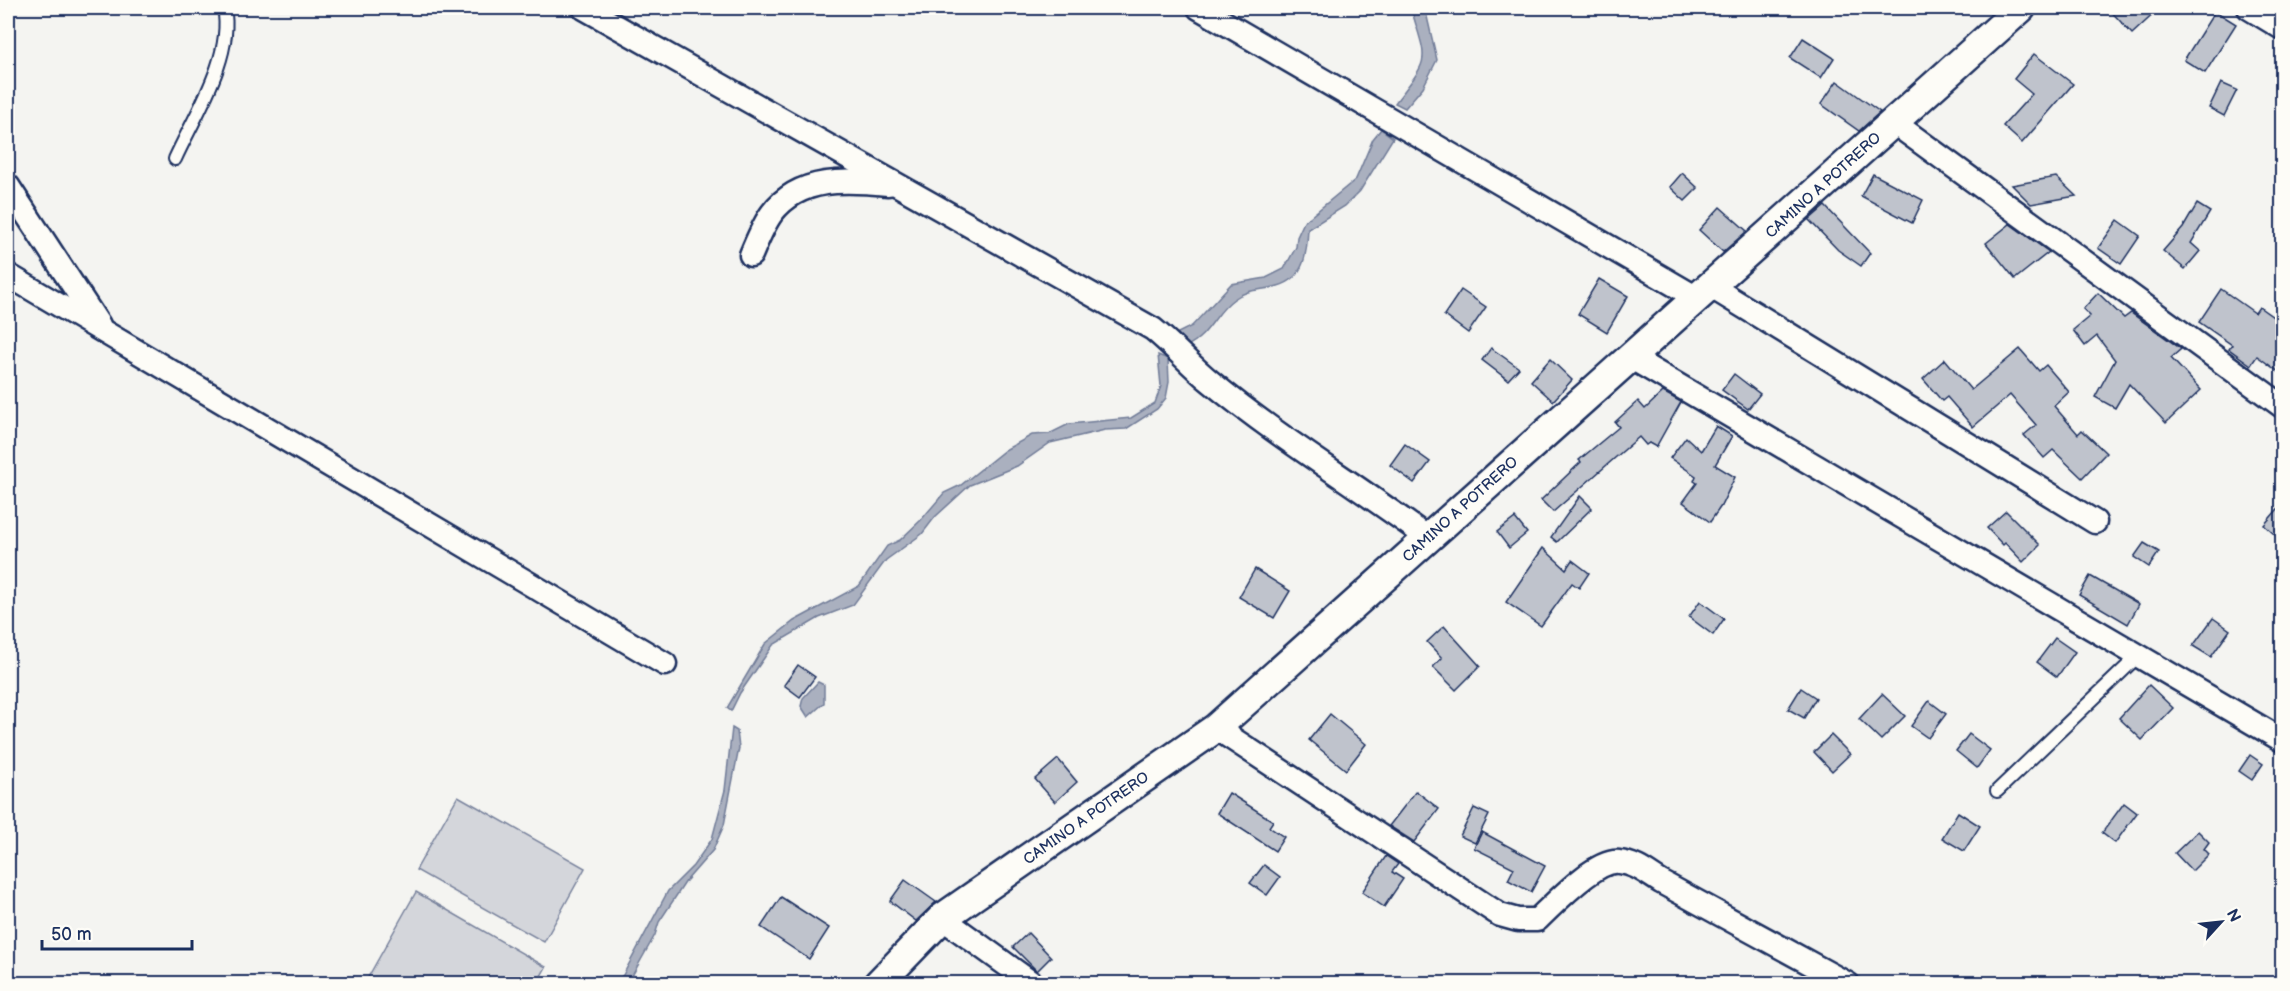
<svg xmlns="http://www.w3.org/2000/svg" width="2290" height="991" font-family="'Balsamiq Sans',sans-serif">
<rect width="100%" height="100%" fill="#f4f4f1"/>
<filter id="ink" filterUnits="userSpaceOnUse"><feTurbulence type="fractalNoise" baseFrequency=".0167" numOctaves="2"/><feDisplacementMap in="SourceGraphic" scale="12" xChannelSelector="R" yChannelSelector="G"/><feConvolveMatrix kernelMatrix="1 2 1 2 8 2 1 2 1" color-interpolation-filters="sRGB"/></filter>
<g filter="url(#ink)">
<!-- green -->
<g fill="#d4d6db" stroke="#78829c" stroke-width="1.5">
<polygon points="458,796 585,868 544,942 416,870"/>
<polygon points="416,892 546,967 537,983 370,984 366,981"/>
</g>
<!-- water -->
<g fill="#aab0bf" stroke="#717c98" stroke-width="1.5">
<path d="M1411 8H1425L1437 60 1423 87 1405 108 1395 103C1432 55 1427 64 1411 8Z"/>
<path d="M1381 129 1393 138 1360 191 1345 206 1308 229C1307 252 1305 279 1278 286 1262 291 1249 288 1234 299 1214 313 1211 335 1185 347L1174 335 1192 326 1231 284 1266 278 1284 269 1296 247 1297 237 1304 222 1356 179 1373 139Z"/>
<polygon points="1158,355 1168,359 1169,382 1166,398 1157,409 1126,429 1105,430 1050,443 1017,466 970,485 935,517 922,534 886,560 853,605 819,618 773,645 740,693 731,711 727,708 765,644 794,621 859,586 887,546 900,540 921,520 944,493 961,485 1005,450 1032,435 1049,434 1069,424 1131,418 1155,403 1161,386"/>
<polygon points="818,682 824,685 824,703 808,717 801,706 803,698"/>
<polygon points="732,728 737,731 739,748 724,825 713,850 686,881 659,922 655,935 628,983 616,983 623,975 668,891 693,866 712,839 725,790"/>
</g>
<!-- building -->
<g fill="#bfc3cc" stroke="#1b2f5e" stroke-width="1.5">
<polygon points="2108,8 2160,8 2132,34"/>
<polygon points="2215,11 2236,24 2205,73 2184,60"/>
<polygon points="1803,38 1834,58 1821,78 1790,58"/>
<polygon points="2034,54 2073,84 2022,143 2003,126 2032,94 2014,79"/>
<polygon points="1837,81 1880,112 1859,131 1821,104"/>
<polygon points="2221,83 2237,90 2224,116 2209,108"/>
<polygon points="1682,173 1698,188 1685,201 1670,187"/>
<polygon points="1873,174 1923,200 1912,223 1861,196"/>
<polygon points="2056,177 2076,196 2031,204 2012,185"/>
<polygon points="2197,204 2210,212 2191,243 2200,251 2185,269 2163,251 2183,228"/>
<polygon points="1825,206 1870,253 1861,266 1838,250 1809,220"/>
<polygon points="1720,207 1747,231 1723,252 1699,230"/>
<polygon points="2118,220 2140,236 2121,264 2098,248"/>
<polygon points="2010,224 2049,252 2015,279 1986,243"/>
<polygon points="1599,279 1628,296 1607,332 1578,314"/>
<polygon points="2221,289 2255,313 2259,307 2283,324 2283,375 2257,356 2251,365 2229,349 2232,345 2199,322"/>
<polygon points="1461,290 1486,307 1468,333 1444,315"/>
<polygon points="2098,293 2124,318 2131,313 2181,349 2171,358 2201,390 2166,423 2129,384 2115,408 2095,397 2115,360 2097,336 2085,346 2073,330 2090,316 2083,309"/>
<polygon points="1491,348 1519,368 1508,380 1482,360"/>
<polygon points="2020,349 2039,371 2046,365 2069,392 2054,406 2078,434 2082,430 2106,453 2082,478 2053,450 2044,458 2024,435 2036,425 2010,395 1973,427 1947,397 1942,401 1923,379 1945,359 1971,390"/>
<polygon points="1550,359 1572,380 1553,401 1531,381"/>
<polygon points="1734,374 1760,394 1748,409 1722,390"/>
<polygon points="1663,392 1681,402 1656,447 1649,443 1646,445 1639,437 1553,512 1541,500 1581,462 1579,460 1619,427 1615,422 1638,401 1645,409"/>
<polygon points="1716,426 1732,436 1715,465 1735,477 1721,506 1710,522 1683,502 1697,483 1694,481 1696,476 1670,458 1686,437 1701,451"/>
<polygon points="1405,444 1430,462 1414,483 1390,465"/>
<polygon points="1580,496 1592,508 1557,542 1551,537"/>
<polygon points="2283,503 2283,542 2264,525"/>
<polygon points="2006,511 2040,545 2023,562 2005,543 2003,545 1987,528"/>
<polygon points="1515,518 1527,533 1509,548 1497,532"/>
<polygon points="2144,543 2159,552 2149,567 2134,557"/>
<polygon points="1543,548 1566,569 1572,560 1589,573 1579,588 1572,583 1541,626 1506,602"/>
<polygon points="1255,569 1290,591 1274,618 1239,597"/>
<polygon points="2090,576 2139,604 2128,624 2079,595"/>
<polygon points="1700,601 1724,619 1713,635 1689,617"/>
<polygon points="2213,618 2230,630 2211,657 2193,646"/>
<polygon points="1444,626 1480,666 1456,690 1433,667 1442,658 1427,642"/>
<polygon points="2055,638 2075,652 2057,677 2037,662"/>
<polygon points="798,665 815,677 800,697 784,685"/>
<polygon points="2149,685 2173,708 2142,740 2119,718"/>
<polygon points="1801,688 1816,698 1804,718 1788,709"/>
<polygon points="1882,694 1905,716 1881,740 1859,719"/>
<polygon points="1929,701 1946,714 1928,738 1911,726"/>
<polygon points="1330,714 1366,744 1346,770 1309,740"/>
<polygon points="1969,734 1990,750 1977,768 1956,751"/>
<polygon points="1831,735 1850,754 1832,771 1814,752"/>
<polygon points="2250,755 2263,764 2252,780 2239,771"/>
<polygon points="1058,759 1077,782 1055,802 1035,779"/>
<polygon points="1416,791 1439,809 1414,842 1389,826"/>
<polygon points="1229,793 1273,821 1269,827 1284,837 1275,851 1217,813"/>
<polygon points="2124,803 2137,813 2115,843 2102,833"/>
<polygon points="1474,808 1489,815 1475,843 1460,836"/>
<polygon points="1958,812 1980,826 1964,851 1942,838"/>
<polygon points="2198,831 2209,842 2204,849 2209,854 2192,871 2175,853"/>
<polygon points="1482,832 1545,866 1531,892 1508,880 1514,868 1474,848"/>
<polygon points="1386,856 1398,864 1392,872 1403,879 1384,907 1362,892"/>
<polygon points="1264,865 1280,877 1267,895 1250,883"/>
<polygon points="905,880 936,902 916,921 890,901"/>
<polygon points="781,897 829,928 809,959 761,927"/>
<polygon points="1028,933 1051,957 1037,971 1013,947"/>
</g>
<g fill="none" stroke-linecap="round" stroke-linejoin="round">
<!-- service casing -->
<g stroke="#1b2f5e" stroke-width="16">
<g id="service">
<path d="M175 159C195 115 234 56 224 8"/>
<polyline points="1997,791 2138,656"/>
</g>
</g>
<!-- minor casing -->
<g stroke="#1b2f5e" stroke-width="27">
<g id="minor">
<path d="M584 8 1153 329C1174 346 1191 366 1211 382 1280 439 1357 485 1428 538"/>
<polyline points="1199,8 1697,298"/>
<polyline points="2249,8 2282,28"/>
<polyline points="1893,122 2282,406"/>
<polyline points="8,186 99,325"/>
<path d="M751 255C757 241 763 225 772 213 800 176 847 180 888 184"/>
<polyline points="8,275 665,664"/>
<polyline points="1710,286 2095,522"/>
<polyline points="1630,357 2282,740"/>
<path d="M1216 728 1500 915 1518 920H1537C1554 904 1596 859 1619 862 1635 863 1648 874 1661 882L1848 984"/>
<polyline points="942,918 1033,984"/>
</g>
</g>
<!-- tertiary casing -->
<g stroke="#1b2f5e" stroke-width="33">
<polyline id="tertiary" points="878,984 942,918 1216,728 2021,8"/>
</g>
<!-- service -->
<use href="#service" stroke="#fdfcf7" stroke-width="12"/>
<!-- minor -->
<use href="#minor" stroke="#fdfcf7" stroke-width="22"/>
<!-- tertiary -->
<use href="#tertiary" stroke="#fdfcf7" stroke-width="28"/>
</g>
</g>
<g text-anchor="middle" stroke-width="4.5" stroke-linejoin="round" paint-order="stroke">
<!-- street labels -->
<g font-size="15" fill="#1b2f5e" stroke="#fdfcf7">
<text transform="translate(1823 185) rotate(-42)" y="5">CAMINO A POTRERO</text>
<text transform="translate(1460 509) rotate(-42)" y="5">CAMINO A POTRERO</text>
<text transform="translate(1086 818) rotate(-35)" y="5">CAMINO A POTRERO</text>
</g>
</g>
<!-- margin -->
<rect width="2290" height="991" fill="none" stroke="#fdfcf7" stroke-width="30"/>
<rect x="15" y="15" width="2260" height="961" fill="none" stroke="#1b2f5e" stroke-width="2" filter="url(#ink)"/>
<!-- north arrow -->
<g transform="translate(2221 922) rotate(63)" stroke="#fdfcf7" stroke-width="4.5" paint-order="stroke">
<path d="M0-4.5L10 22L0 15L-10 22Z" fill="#1b2f5e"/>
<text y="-9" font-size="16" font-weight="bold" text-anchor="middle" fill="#1b2f5e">N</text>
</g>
<!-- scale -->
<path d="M42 940v9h150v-9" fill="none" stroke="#1b2f5e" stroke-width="3"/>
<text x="51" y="940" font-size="18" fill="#1b2f5e" stroke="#fdfcf7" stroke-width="4.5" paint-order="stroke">50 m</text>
</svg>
